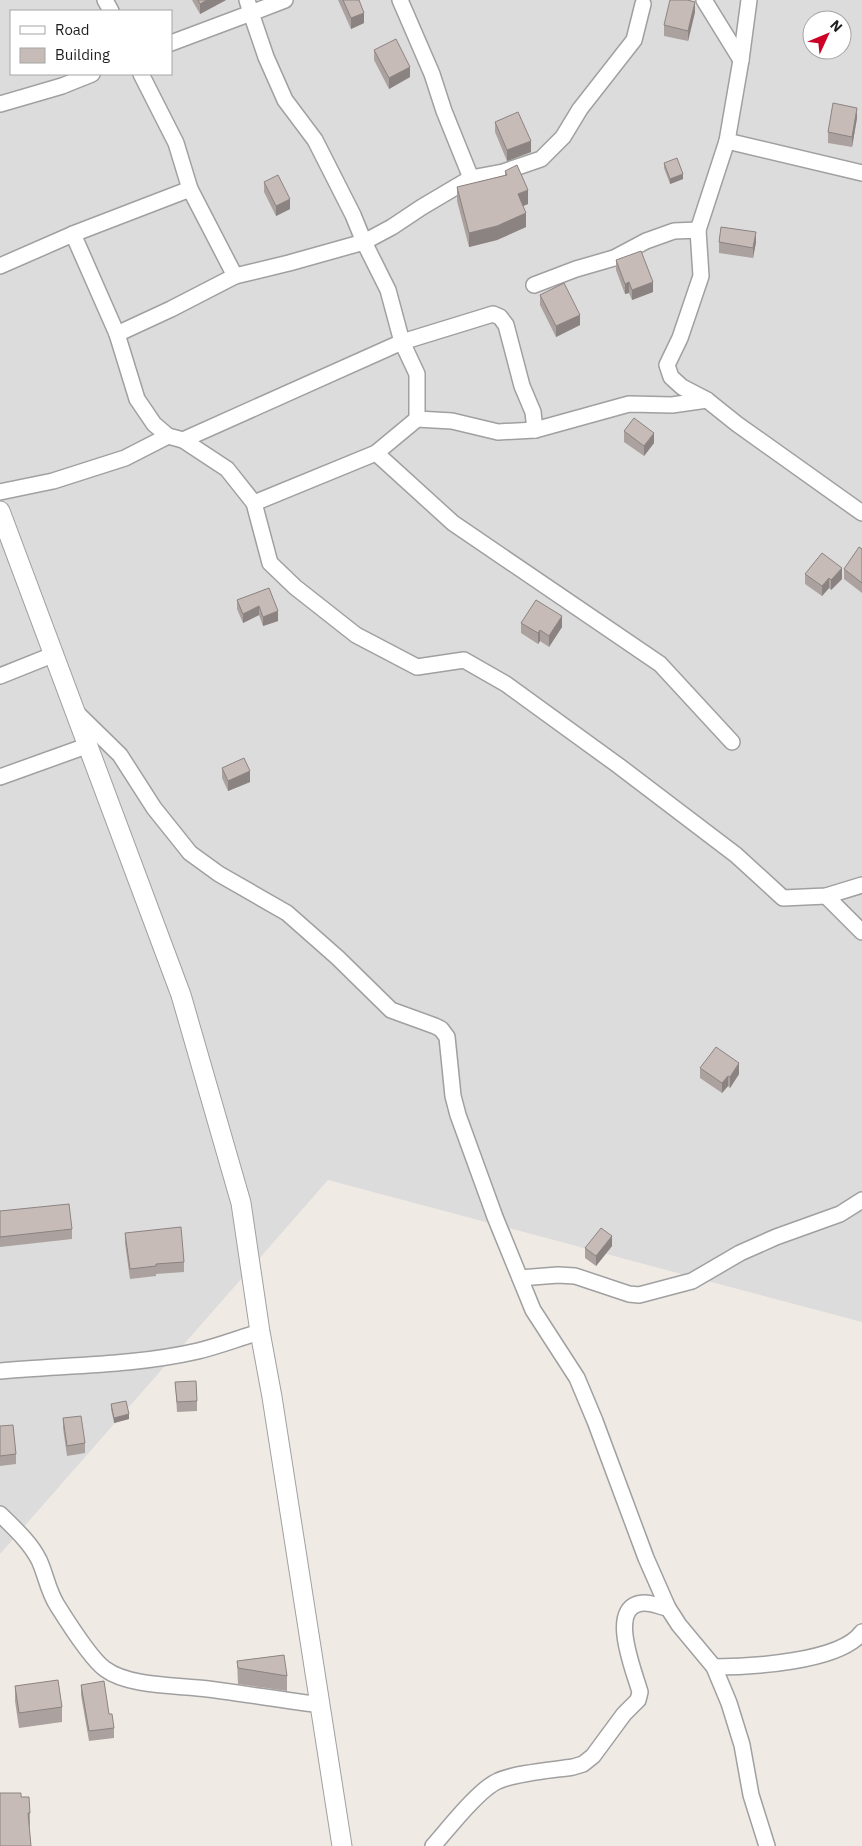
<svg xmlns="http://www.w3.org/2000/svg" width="862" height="1846" font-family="'IBM Plex Sans',sans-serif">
<rect width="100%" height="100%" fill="#f0eae5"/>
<!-- residential -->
<path fill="#dddcdc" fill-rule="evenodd" d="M0 0H862V1322L328 1180 0 1554ZM11 11H171V74H11ZM812 20H842V50H812Z"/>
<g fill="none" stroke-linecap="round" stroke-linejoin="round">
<!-- minor casing -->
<g stroke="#a0a0a0" stroke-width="18">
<g id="minor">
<polyline points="105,0 111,11"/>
<polyline points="285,0 251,13 266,57 285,100 315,140 353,215 364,242 392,227 422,207 471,178 503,172 541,159 563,137 580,109 634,40 643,4"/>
<polyline points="400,0 432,74 444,111 471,178"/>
<polyline points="704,0 741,60"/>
<polyline points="171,43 251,13 247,0"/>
<polyline points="141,74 176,143 190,189 235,276"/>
<polyline points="0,104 62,86 92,74"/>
<polyline points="727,141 862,173"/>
<polyline points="698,230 727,141 741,60 749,0"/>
<polyline points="73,234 190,189"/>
<polyline points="0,266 73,234 117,334 137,399 154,424 168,436 183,440 402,342 493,314 500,317 506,325 522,386 533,412 535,430"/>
<polyline points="534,285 576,269 614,258 646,241 674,231 698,230 701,276 680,338 667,365 671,377 682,387 707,400 737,424 862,513"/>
<polyline points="117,334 171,309 235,276 289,263 364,242 388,290 402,342 417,374 417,419 452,421 498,432 535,430 629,404 672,405 707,400"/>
<polyline points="183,440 227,469 254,503 270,563 295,587 356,635 417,667 464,660 506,684 619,766 736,855 783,898 826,896 862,885"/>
<polyline points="376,453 453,523 660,664 732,742"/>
<polyline points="0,492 53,481 125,458 168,436"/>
<polyline points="254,503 376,453 417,419"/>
<polyline points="0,676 55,654"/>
<polyline points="76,712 120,755 154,808 190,853 219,874 287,913 338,958 391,1010 435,1026 441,1029 447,1037 453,1096 458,1115 495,1217 533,1310 577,1378 595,1421 646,1558 668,1608 679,1625 714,1667 729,1703 742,1745 751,1795 767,1846"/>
<polyline points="0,777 89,745"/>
<polyline points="826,896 862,932"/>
<polyline points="520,1278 558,1275 575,1276 629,1294 639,1295 692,1281 740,1253 776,1237 840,1214 862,1200"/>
<path d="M0 1371C66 1365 133 1366 198 1351 219 1346 239 1338 260 1332"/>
<path d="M0 1514C14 1528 30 1542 39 1560 46 1575 48 1591 57 1605 67 1621 91 1659 105 1669 129 1687 178 1685 208 1689 246 1694 283 1700 321 1705"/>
<path d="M714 1667C749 1667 841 1662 862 1632"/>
<path d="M433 1846C448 1829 479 1789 498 1781 515 1773 553 1770 573 1767L583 1764 593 1756 624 1714 638 1700 640 1692C635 1673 605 1603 645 1603 652 1603 661 1607 668 1608"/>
</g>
</g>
<!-- tertiary casing -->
<g stroke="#a0a0a0" stroke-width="21">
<polyline id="tertiary" points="0,511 181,995 241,1203 260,1332 272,1397 342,1846"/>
</g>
<!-- minor -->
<use href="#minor" stroke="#fff" stroke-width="15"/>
<!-- tertiary -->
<use href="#tertiary" stroke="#fff" stroke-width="19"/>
</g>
<!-- wall -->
<g fill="#aba19e">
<polygon points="192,0 226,0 200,14"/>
<polygon points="338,0 359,0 364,23 351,29"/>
<polygon points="695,12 688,41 664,36 664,25"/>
<polygon points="374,50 410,77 389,89 374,60"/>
<polygon points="857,118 852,147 828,143 828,132"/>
<polygon points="495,122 531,152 507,161 495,132"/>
<polygon points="664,163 683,179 670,184 664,168"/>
<polygon points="505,171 528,204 523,206 526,227 497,240 469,247 457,201 457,187 505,175"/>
<polygon points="264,182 290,209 276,216 264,192"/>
<polygon points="719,242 756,242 753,258 719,253"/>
<polygon points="616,260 653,292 632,300 629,293 625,294 616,270"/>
<polygon points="540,295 580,325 556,337 540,305"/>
<polygon points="624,431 654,443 644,456 624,442"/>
<polygon points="862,549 862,593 844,579 844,569"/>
<polygon points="805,574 842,579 831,590 829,588 822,596 805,584"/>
<polygon points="269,588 278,621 263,626 259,615 243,623 237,609 237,600"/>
<polygon points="521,623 562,627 549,647 540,641 538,644 521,633"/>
<polygon points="222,768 250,782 228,791 222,778"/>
<polygon points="700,1068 739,1074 730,1088 728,1086 722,1093 700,1078"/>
<polygon points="0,1211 72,1229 72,1239 0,1247"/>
<polygon points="125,1233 184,1262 184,1272 156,1274 156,1276 130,1279 125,1243"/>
<polygon points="612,1246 596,1266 585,1258 585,1248"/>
<polygon points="175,1382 197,1401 197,1411 177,1412"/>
<polygon points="111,1404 129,1419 114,1423 111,1409"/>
<polygon points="63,1418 85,1443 85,1453 67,1456 63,1428"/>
<polygon points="0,1426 16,1454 16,1464 0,1466"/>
<polygon points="237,1661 287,1676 287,1691 238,1684"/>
<polygon points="81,1685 114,1728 114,1738 89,1741 81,1695"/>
<polygon points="15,1686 62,1707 62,1722 19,1728 15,1701"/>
<polygon points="21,1797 30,1813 30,1826 0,1846"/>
</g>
<!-- shaded-wall -->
<g fill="#8b8381">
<polygon points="207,0 226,0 200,14 200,4"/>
<polygon points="695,2 695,12 688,41 688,31"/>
<polygon points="364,13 364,23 351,29 351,18"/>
<polygon points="410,67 410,77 389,89 389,78"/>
<polygon points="857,108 857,118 852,147 852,137"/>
<polygon points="531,141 531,152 507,161 507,150"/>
<polygon points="683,174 683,179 670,184 670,179"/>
<polygon points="528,190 528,204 518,208 518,194"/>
<polygon points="290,199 290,209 276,216 276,206"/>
<polygon points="526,213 526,227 497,240 469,247 469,233"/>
<polygon points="756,232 756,242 753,258 753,248"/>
<polygon points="629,282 629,293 625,294 625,284"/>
<polygon points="653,282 653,292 632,300 632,290"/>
<polygon points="580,315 580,325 556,337 556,326"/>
<polygon points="654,433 654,443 644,456 644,446"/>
<polygon points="842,568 842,579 831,590 831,580"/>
<polygon points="829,578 829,588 822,596 822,586"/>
<polygon points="259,606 259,615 243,623 243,614"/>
<polygon points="278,611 278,621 263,626 263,617"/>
<polygon points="562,616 562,627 549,647 549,636"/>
<polygon points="540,630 540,641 538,644 538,633"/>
<polygon points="250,771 250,782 228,791 228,781"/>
<polygon points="739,1063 739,1074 730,1088 730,1077"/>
<polygon points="728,1076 728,1086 722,1093 722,1083"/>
<polygon points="612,1236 612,1246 596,1266 596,1256"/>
<polygon points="129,1414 129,1419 114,1423 114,1418"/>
</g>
<!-- building -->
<g fill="#c7bbb8" stroke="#8b8381">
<polygon points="198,0 207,0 200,4"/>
<polygon points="343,0 359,0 364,13 351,18"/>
<polygon points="670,0 687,0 695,2 688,31 664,25"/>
<polygon points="396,39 410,67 389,78 374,50"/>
<polygon points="833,103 857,108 852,137 828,132"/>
<polygon points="518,112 531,141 507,150 495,122"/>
<polygon points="677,158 683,174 670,179 664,163"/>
<polygon points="517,165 528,190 518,194 526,213 497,226 469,233 457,187 507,175 505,171"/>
<polygon points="278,175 290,199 276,206 264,182"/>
<polygon points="721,227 756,232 753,248 719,242"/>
<polygon points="641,251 653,282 632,290 629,282 625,284 616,260"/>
<polygon points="564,283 580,315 556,326 540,295"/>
<polygon points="634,418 654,433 644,446 624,431"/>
<polygon points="859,547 862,549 862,583 844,569"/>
<polygon points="822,553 842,568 831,580 829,578 822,586 805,574"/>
<polygon points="269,588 278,611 263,617 259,606 243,614 237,600"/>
<polygon points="536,600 562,616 549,636 540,630 538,633 521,623"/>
<polygon points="244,758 250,771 228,781 222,768"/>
<polygon points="716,1047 739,1063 730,1077 728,1076 722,1083 700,1068"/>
<polygon points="69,1204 72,1229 0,1237 0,1211"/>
<polygon points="181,1227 184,1262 156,1264 156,1266 130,1269 125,1233"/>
<polygon points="601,1228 612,1236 596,1256 585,1248"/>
<polygon points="196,1381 197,1401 177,1402 175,1382"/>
<polygon points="126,1401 129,1414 114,1418 111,1404"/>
<polygon points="81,1416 85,1443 67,1446 63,1418"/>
<polygon points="13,1425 16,1454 0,1456 0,1426"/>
<polygon points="284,1655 287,1676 238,1668 237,1661"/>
<polygon points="58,1680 62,1707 19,1713 15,1686"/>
<polygon points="104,1681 109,1714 112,1714 114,1728 89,1731 81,1685"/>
<polygon points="0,1793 21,1793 21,1797 29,1797 30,1813 28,1813 31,1846 0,1846"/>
</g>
<!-- legend -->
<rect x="10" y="10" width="162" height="65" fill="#ffffff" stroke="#a5a5a5"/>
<rect x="20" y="26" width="25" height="8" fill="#ffffff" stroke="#a5a5a5"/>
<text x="55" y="35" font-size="15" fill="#1f1f1f">Road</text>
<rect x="20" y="48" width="25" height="15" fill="#c7bbb8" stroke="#a5a5a5"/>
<text x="55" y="60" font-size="15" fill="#1f1f1f">Building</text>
<!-- north arrow -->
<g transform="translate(827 35) rotate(46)"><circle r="24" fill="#ffffff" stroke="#a5a5a5"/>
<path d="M0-4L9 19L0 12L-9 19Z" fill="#cd0028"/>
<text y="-8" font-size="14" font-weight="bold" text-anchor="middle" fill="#1f1f1f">N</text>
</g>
</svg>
